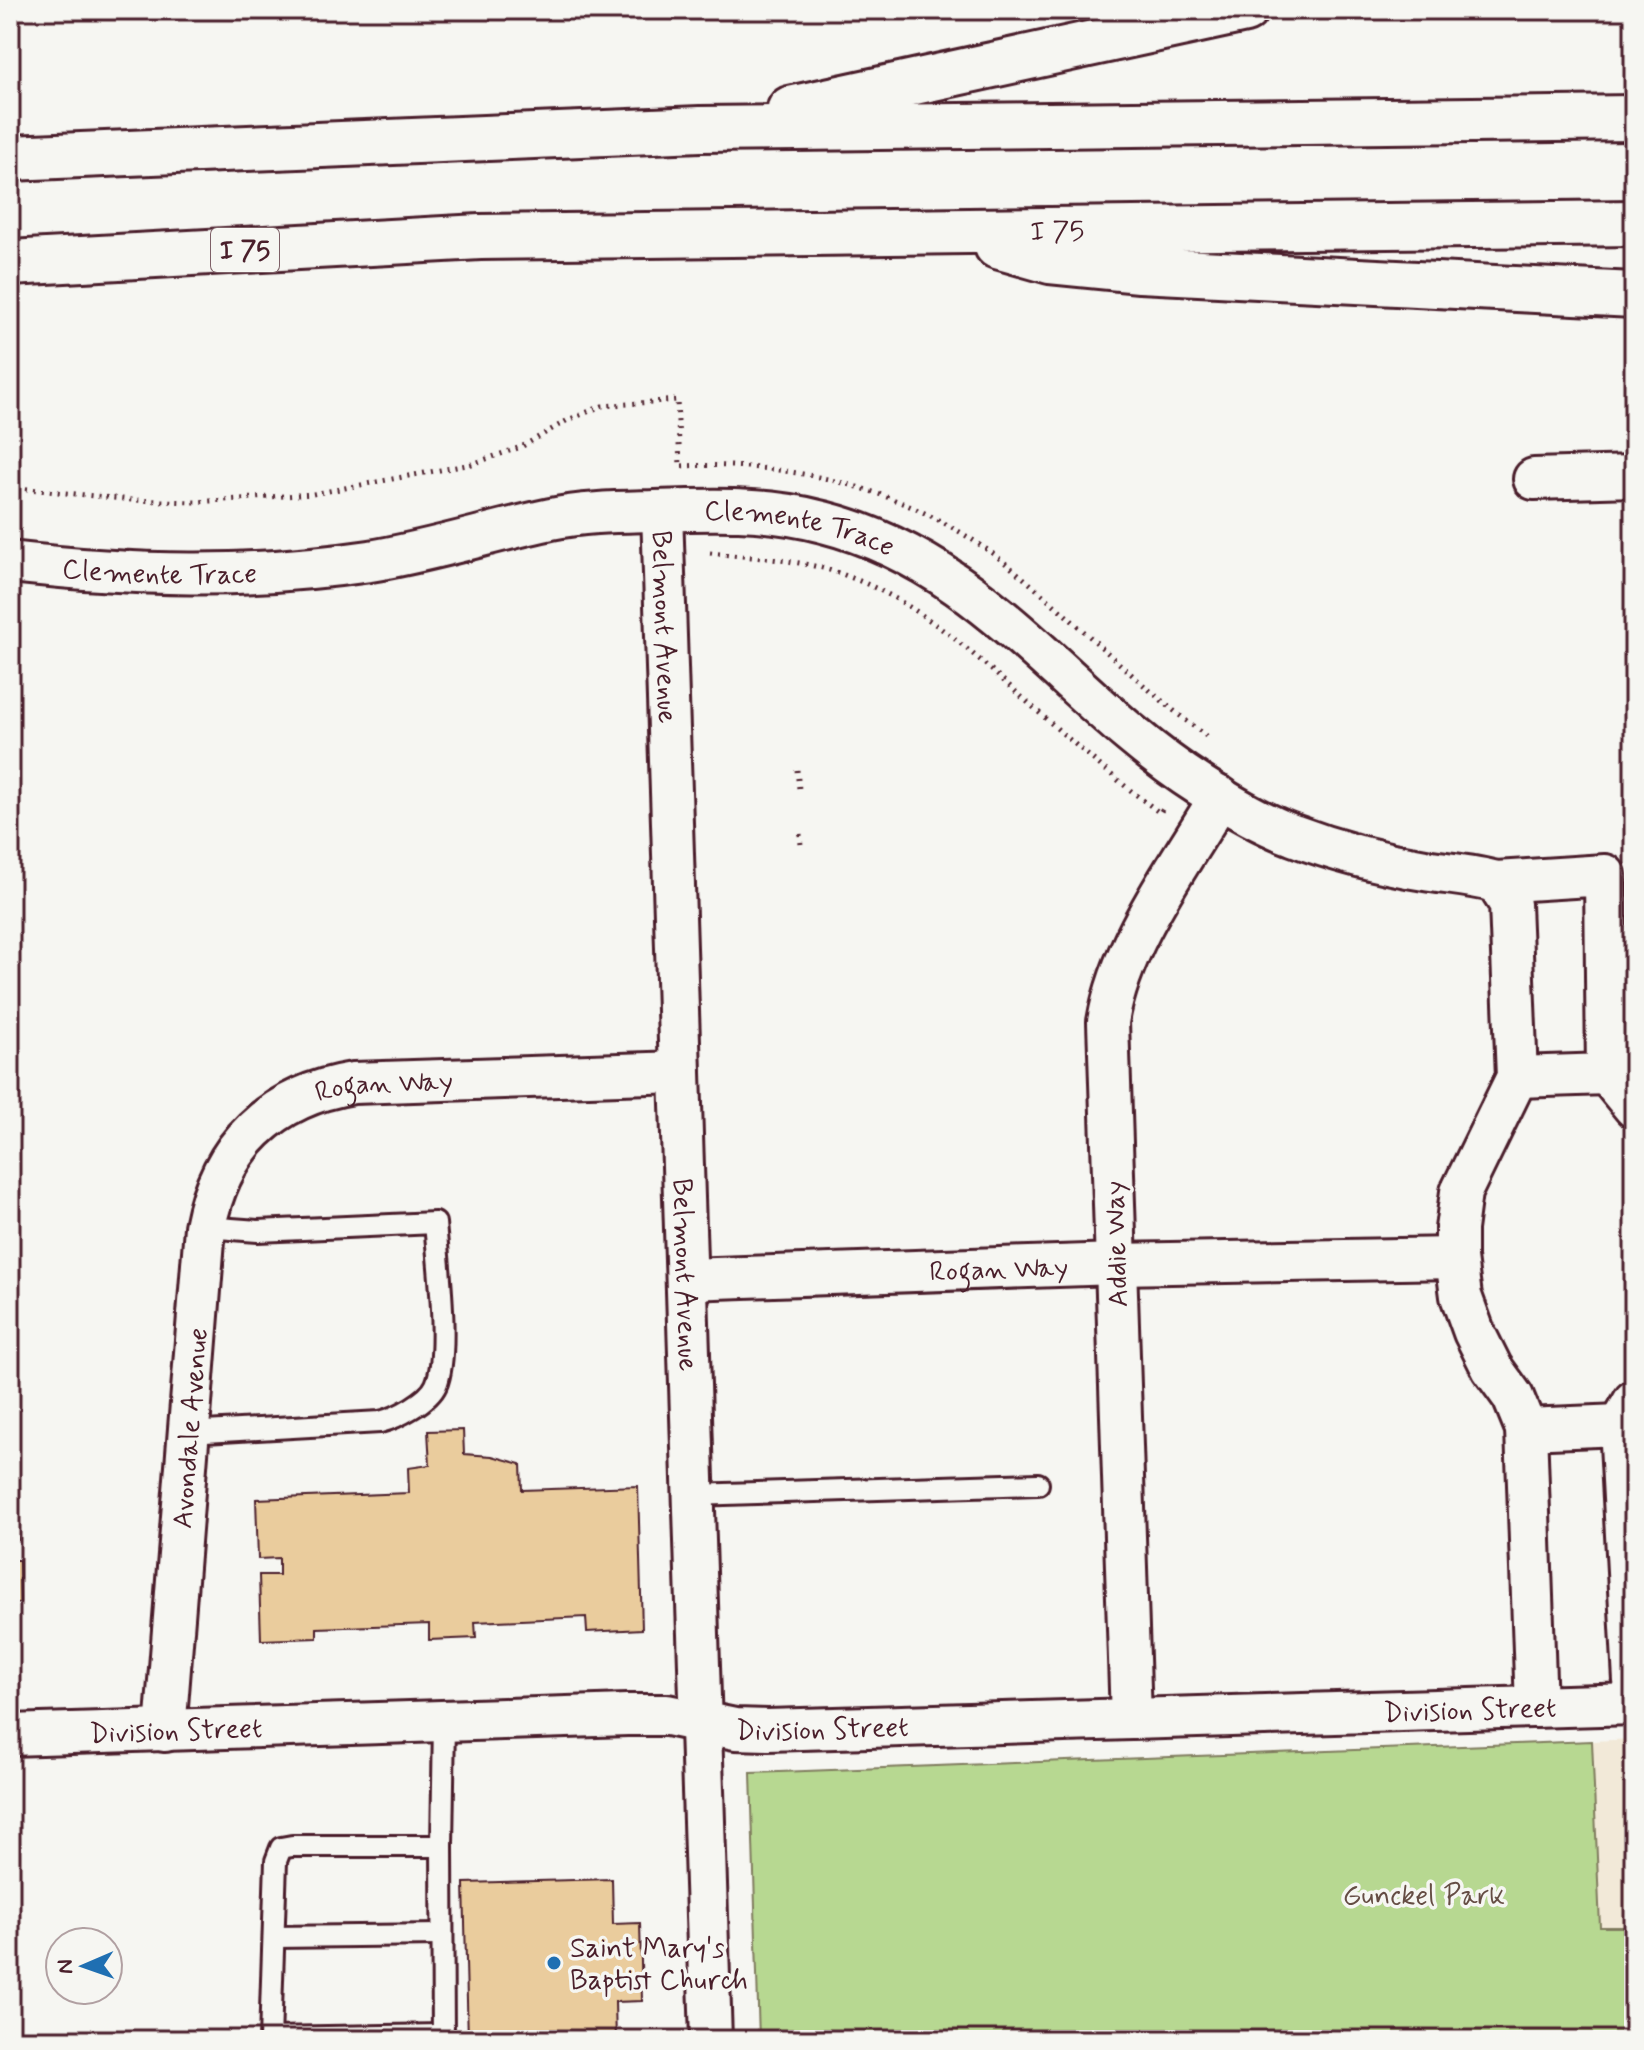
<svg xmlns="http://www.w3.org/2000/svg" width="1644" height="2050" font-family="Mynerve,sans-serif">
<rect width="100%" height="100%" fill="#f6f6f2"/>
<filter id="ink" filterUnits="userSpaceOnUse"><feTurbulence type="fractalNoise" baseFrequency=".0125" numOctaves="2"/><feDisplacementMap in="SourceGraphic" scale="16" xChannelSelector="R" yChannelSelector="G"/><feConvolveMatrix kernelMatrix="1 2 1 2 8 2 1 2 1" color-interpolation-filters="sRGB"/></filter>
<g filter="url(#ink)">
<!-- built -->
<polygon fill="#f2e9d8" points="1634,1739 1634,1927 1600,1928 1592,1741"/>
<!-- green -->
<polygon fill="#b7d891" stroke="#807c5e" stroke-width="2" points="1592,1741 1600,1927 1634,1927 1634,2040 759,2040 751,1773"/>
<!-- building -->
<g fill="#eacc9d" stroke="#4a1f2b" stroke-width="2">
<polygon points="463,1430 464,1454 492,1456 521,1464 522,1490 638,1486 642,1629 587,1632 586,1617 475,1622 476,1638 429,1640 429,1624 317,1628 317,1638 261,1640 259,1575 279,1575 279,1558 258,1559 256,1499 409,1493 408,1468 430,1465 428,1431"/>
<polygon points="15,1454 18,1540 10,1540 10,1455"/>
<polygon points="10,1560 19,1560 20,1603 10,1603"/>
<polygon points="612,1879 613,1924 640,1923 642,2001 615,2002 616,2040 468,2040 464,1883"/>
</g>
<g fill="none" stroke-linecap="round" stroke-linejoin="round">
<!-- service casing -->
<g stroke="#4a1f2b" stroke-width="26">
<g id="service">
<path d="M188 1433 380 1422C397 1418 429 1401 436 1385 450 1353 438 1261 435 1223L258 1231 205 1227"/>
<polyline points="693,1495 1038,1484"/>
<polyline points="442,1846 443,2040"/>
<polyline points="274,1937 441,1935"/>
<polyline points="270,2038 442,2035"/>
<polyline points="270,2040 276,1861 281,1848 292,1846 442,1846 444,1722"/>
</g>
</g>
<!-- minor casing -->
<g stroke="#4a1f2b" stroke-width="46">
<g id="minor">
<polyline points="1534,479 1634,476"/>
<path id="s1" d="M662 511 711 2040"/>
<path id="s2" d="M10 562C133 576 248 579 370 561 432 551 490 532 551 519 585 512 620 512 655 511 711 509 767 507 823 522 988 564 1066 700 1201 786 1229 804 1262 824 1293 835 1335 851 1381 863 1425 870 1449 874 1472 875 1496 882L1510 904 1517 1077 1461 1192 1456 1229V1258L1461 1296 1474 1332 1492 1368 1513 1397 1526 1429 1536 1707"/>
<polyline points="1496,882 1605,875 1607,1074 1517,1077"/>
<polyline points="1607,1074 1634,1107"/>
<path id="s3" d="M687 1279 1116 1264 1456 1258"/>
<polyline points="1634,1401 1620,1425 1634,1681"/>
<polyline points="1526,1429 1620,1425"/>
<path d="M1131 1719 1108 1022C1121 942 1179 866 1220 797"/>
<path id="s4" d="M165 1731 205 1227C220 1146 272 1096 353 1083L680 1072"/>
<path id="s5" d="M10 1735 627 1715H667L735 1729 768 1730 1634 1704"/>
</g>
</g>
<!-- motorway casing -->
<g stroke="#4a1f2b" stroke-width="50">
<g id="motorway">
<polyline points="790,109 1245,10"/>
<polyline points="10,158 700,129 1634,118"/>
<polyline points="997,246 1050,261 1140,270 1634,295"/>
<path id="s6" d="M10 263 480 237 1634 223"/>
</g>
</g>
<!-- path -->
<g stroke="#4a1f2b" stroke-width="5" stroke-dasharray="2 6" stroke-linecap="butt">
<path d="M10 487 132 500 196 502 313 494 472 464 521 447 568 420 602 406 677 400 680 466C799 461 915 491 1009 566 1076 621 1137 684 1206 736"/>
<path d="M710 553C756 558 804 559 847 576 921 603 977 657 1034 708 1075 745 1116 780 1160 813L1164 806"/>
<polyline points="797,770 799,789"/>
<polyline points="800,834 801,845"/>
</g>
<!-- service -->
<use href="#service" stroke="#f6f6f2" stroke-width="20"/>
<!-- minor -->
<use href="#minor" stroke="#f6f6f2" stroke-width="40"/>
<!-- motorway -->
<use href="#motorway" stroke="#f6f6f2" stroke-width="44"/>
</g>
</g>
<!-- markers -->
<circle fill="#1f6fb2" stroke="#f6f6f2" stroke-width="3" cx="554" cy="1963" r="8"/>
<g text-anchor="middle" stroke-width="7" stroke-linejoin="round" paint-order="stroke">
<!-- shield labels -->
<rect fill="#f6f6f2" stroke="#7e6067" stroke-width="2" x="211" y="228" width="68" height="44" rx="6"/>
<g font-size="26" font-weight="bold" fill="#4a1f2b">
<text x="245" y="259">I 75</text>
</g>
<!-- street labels -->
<g font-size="28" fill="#4a1f2b" stroke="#f6f6f2">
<text dy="10" stroke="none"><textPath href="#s6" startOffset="1048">I 75</textPath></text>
<text dy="10" stroke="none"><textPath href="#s2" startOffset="798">Clemente Trace</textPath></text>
<text dy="10" stroke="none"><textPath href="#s2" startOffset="150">Clemente Trace</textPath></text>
<text dy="10" stroke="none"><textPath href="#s1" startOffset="116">Belmont Avenue</textPath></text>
<text dy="10" stroke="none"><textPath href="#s4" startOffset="758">Rogan Way</textPath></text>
<text transform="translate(1115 1244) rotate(-92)" y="10">Addie Way</text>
<text dy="10" stroke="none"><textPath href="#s3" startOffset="312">Rogan Way</textPath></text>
<text dy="10" stroke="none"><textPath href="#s1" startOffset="764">Belmont Avenue</textPath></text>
<text dy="10" stroke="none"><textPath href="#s4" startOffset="304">Avondale Avenue</textPath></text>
<text dy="10" stroke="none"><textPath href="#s5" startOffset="1462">Division Street</textPath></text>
<text dy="10" stroke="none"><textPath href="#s5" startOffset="814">Division Street</textPath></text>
<text dy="10" stroke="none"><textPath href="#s5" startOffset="166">Division Street</textPath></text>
</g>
<!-- park labels -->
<g font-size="28" fill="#654d44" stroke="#f6f6f2">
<text x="1424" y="1904">Gunckel Park</text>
</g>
<!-- poi labels -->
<g font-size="28" fill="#4a1f2b" stroke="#f6f6f2" text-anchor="start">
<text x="570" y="1957">Saint Mary's<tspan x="570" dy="32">Baptist Church</tspan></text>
</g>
</g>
<!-- margin -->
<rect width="1644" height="2050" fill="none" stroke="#f6f6f2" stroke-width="40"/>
<rect x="20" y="20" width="1604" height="2010" fill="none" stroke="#4a1f2b" stroke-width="3" filter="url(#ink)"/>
<!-- north arrow -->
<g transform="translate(84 1966) rotate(268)"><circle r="38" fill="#f6f6f2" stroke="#b1a0a2" stroke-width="2"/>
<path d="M0-6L14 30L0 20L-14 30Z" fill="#1f6fb2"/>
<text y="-12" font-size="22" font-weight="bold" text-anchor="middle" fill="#4a1f2b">N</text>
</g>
</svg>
